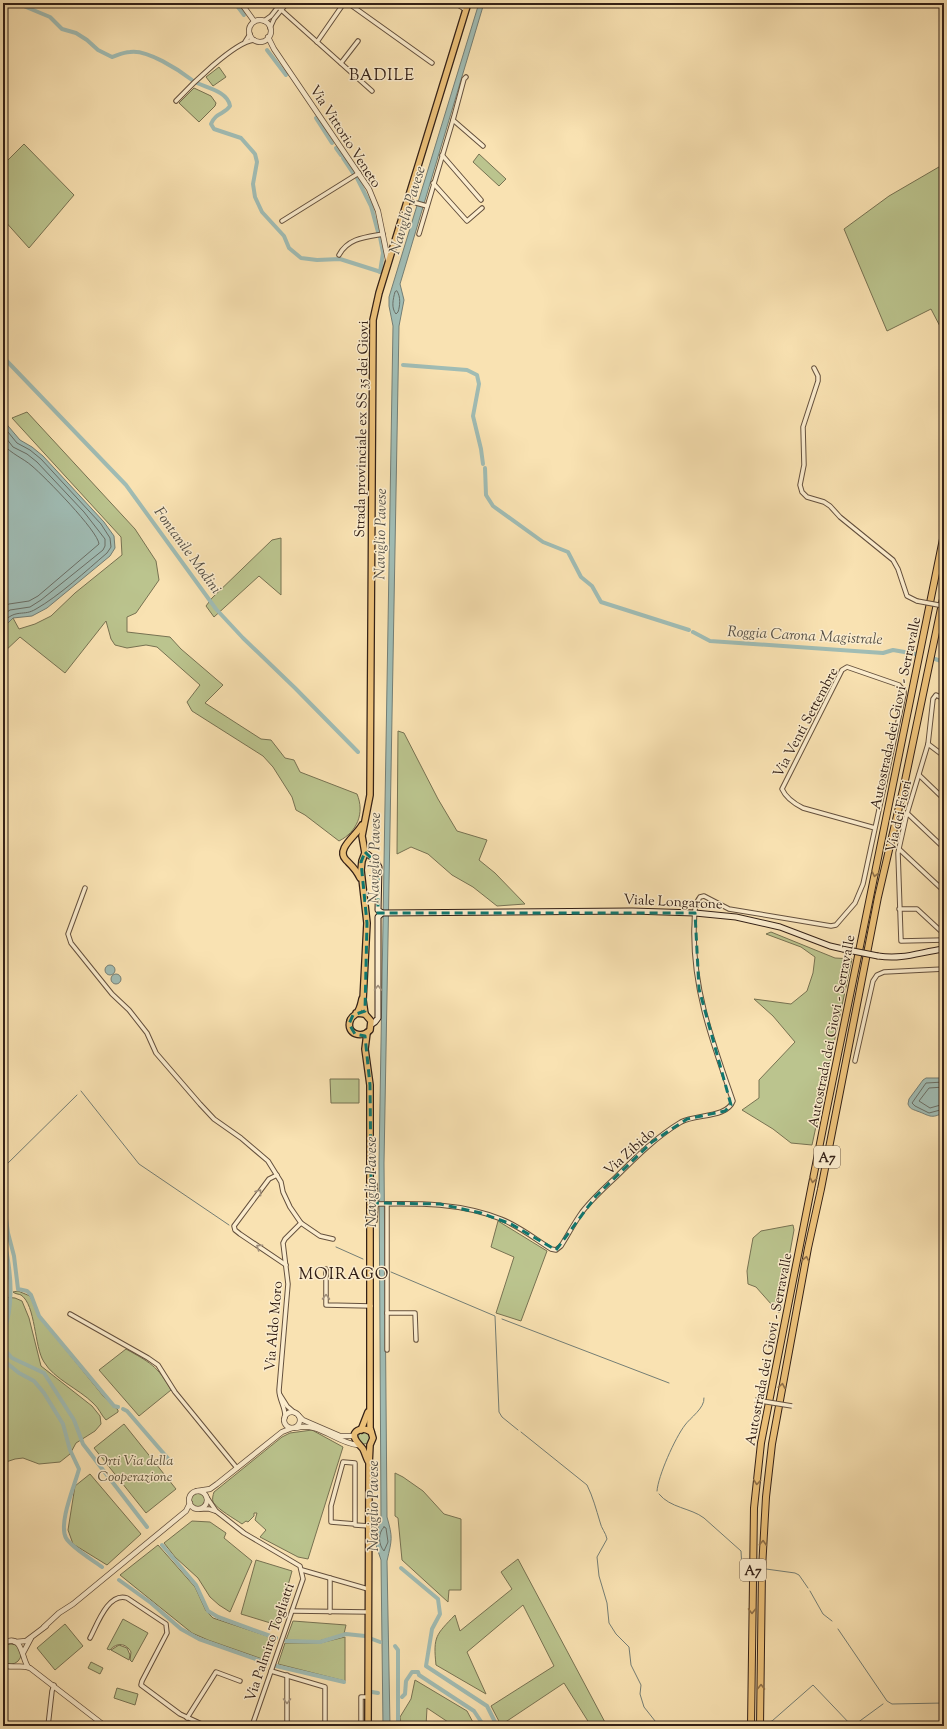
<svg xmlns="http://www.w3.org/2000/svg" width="947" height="1729" font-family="'Sorts Mill Goudy',serif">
<rect width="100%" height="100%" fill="#f9e2b2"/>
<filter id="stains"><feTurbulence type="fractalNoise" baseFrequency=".005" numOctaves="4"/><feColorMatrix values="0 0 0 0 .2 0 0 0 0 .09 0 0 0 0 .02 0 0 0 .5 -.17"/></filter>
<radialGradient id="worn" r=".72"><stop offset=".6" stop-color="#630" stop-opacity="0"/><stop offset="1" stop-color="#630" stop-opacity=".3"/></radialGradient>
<!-- green -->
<g fill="#bbc48e" stroke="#777252">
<polygon points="219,67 226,77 213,86 206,77"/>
<polygon points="194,88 211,96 216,103 215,106 199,122 179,103"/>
<polygon points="24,144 74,195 29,248 3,219 3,165"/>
<polygon points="479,154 506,179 499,186 473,162"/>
<polygon points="944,164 944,334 931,309 887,331 844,229 889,196"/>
<path d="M27 412 135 529 156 561 159 580 136 613 127 617V632L170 637 181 649 223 685 205 703 261 739 271 740 285 758 294 760 300 772 357 794C365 813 357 832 339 841L305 815 296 810 292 797 273 767 263 756 192 711 187 702 200 685 157 647 146 645 127 648 115 645 111 639 106 621 65 673 20 637 3 653V628L13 618 19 629 35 624 51 616 75 593 122 555 121 537 12 418Z"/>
<polygon points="281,538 281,595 259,576 214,617 206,606 212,598 272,540"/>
<polygon points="398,731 404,733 438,799 457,831 487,840 479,860 495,873 525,904 497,906 473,887 452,875 428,854 411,847 397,854"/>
<polygon points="771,932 835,958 852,959 812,1145 791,1143 773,1129 742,1110 759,1098 759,1080 795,1042 773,1016 754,999 791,1004 807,991 813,973 815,957 801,947 766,934"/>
<polygon points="330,1079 359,1079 359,1103 331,1103"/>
<polygon points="498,1221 547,1251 521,1321 496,1313 514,1257 491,1247"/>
<polygon points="793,1225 794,1230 779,1313 756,1287 748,1284 747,1271 753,1238 761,1231"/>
<path d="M18 1291 30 1296 39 1316 45 1324 104 1397 118 1410V1412L106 1420C101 1415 99 1408 93 1403 79 1389 54 1379 44 1362 34 1347 36 1305 21 1295 19 1294 15 1294 13 1292Z"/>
<polygon points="3,1297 15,1298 22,1301 29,1318 41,1366 92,1406 100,1416 101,1424 95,1431 76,1443 70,1454 60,1462 39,1464 23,1458 15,1459 6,1462 3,1465"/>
<path d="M126 1349C149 1362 158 1366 171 1390L139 1416 99 1370Z"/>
<polygon points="124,1424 176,1489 146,1513 94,1448"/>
<path d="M312 1430 343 1447 308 1559 298 1557 260 1537 266 1530 255 1520 257 1513H254V1516L248 1522 246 1521 242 1524C235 1519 217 1509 213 1502 212 1499 213 1495 214 1492L282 1437 290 1433Z"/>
<circle cx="364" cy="1438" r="6"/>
<polygon points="395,1473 403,1477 423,1491 444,1514 461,1519 461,1590 449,1590 448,1602 402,1560 398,1518 395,1516"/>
<polygon points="90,1474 141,1534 107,1565 73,1544 68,1530 75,1486"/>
<circle cx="198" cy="1500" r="7"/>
<polygon points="192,1521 210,1522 226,1533 224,1538 252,1561 230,1612 219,1605 210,1597 198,1578 175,1557 164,1543"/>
<polygon points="158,1545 195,1587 206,1611 213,1618 276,1639 268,1661 208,1640 192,1633 120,1575"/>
<path d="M518 1559 607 1726H591L564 1683 501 1725 491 1706 554 1666 523 1605 467 1652 486 1694 436 1665C433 1636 436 1635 455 1615L460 1631 512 1589 501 1572Z"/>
<polygon points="256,1560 292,1571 277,1625 241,1614"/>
<path d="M123 1619 148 1633 132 1662 130 1660 131 1652C126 1643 117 1642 110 1650L107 1649Z"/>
<polygon points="293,1621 346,1625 344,1634 319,1641 286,1640"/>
<polygon points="65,1624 83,1646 55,1670 37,1648"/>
<polygon points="345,1637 345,1681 278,1664 285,1643 320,1643"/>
<circle cx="11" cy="1654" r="10"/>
<polygon points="119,1645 127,1648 130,1655 129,1660 111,1650"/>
<polygon points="91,1662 103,1668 100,1674 88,1668"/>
<polygon points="415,1680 467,1711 475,1726 454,1726 427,1708 426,1726 401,1726 400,1717 411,1699"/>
<polygon points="117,1688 138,1694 135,1705 114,1698"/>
</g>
<!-- water -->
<g fill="#a0bcb4" stroke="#747e75">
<path d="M479 3H484L400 284 404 300 399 326 384 1163 387 1517C393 1538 392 1539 387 1561L390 1726H383L381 1560 376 1545V1537L381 1517 379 1163 393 326 389 306V297Z"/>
<polygon points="3,420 20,440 32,447 43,456 104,522 114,536 115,548 110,556 47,608 32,616 13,618 3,628"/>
<circle cx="110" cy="970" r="5"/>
<circle cx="116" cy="979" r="5"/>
<path d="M926 1078H944V1112C931 1120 929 1115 917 1111 912 1109 910 1109 908 1104L909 1099 923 1080Z"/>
</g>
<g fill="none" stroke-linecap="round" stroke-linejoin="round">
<!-- shore -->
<g stroke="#6a6e65" stroke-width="1">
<path d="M397 291C401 297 400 306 398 312L396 314C391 308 393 299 395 292Z"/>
<path d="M3 426 17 443 30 450 41 459 101 524 110 538 111 547 107 553C86 571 59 596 36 609 23 617 17 608 3 622"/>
<polyline points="3,434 13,447 27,454 37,462 84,512 105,539 105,546 103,550 41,600 30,607 10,610 3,615"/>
<path d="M3 444C11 454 23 458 32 466 45 477 98 531 99 544L38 596 29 601 9 604 3 607"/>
<polyline points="944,1082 926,1083 912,1103 915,1106 929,1113 944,1109"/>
<polyline points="944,1087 929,1088 919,1101 930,1108 944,1104"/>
<path d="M384 1527 386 1528 388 1542 384 1551C378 1544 378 1533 384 1527Z"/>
</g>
<!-- stream -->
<g stroke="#747e75" stroke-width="1">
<polyline points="81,1091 139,1164 229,1225"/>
<polyline points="3,1168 77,1095"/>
<polyline points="336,1247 363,1259"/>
<polyline points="391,1272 495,1316 499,1412 502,1417 518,1430"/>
<polyline points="502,1319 669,1383"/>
<path d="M521 1432 587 1485C593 1497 596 1509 600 1522 601 1528 606 1533 607 1539L597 1557 599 1576 607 1603 609 1623 616 1634 629 1647 631 1665 641 1685 640 1694 644 1707 659 1726"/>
<path d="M657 1491C658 1476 675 1438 685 1425 690 1418 705 1408 704 1398"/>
<path d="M659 1494C670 1508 691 1508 704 1518L741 1551 742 1569H748"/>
<polyline points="766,1569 795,1573 799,1575 808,1588"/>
<polyline points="810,1591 823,1614 832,1621"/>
<polyline points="838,1629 887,1701 892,1704 944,1703"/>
<polyline points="765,1723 772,1721 813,1685 852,1726"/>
<polyline points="739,1726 745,1723"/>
<polyline points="853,1726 883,1704"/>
</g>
<!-- canal -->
<g stroke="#a0bcb4" stroke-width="4">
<path d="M22 3 26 7 50 17 62 29 76 33 87 40 98 50 112 57C118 55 124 52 130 52 147 49 179 70 192 80"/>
<polyline points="235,3 244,15"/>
<polyline points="267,50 286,75"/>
<path d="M197 83C208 88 228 92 230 106 224 115 216 112 211 124L214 129 241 138 255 154 257 162 253 184 255 197 262 212 284 236 289 248 301 258 317 260 340 259 381 272"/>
<polyline points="316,118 332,143"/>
<polyline points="336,148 341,155"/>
<polyline points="343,158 353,173"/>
<polyline points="357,178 371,206 378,232"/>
<polyline points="380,272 383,253 380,237"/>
<polyline points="3,357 126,485 216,609 243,638 295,688 358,752"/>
<polyline points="403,365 467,370 477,375 479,384 473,416 481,449 483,464"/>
<polyline points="485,468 486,495 493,506 543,542 568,552 581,577 592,586 601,602 689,630"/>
<polyline points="693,632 710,641 883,653 893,650 916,654"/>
<polyline points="935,659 944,662"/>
<polyline points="3,1197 8,1233 14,1256 18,1289 27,1291 31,1295 39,1316 114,1406 118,1407"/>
<path d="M3 1236C11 1268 15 1304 3 1334"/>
<polyline points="3,1348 12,1358 44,1373 74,1420 83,1444 147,1527"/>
<path d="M3 1360 19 1373 34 1381 44 1393 63 1424 70 1450 79 1469C75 1485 58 1523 66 1538 71 1547 94 1561 102 1567"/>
<polyline points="123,1409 127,1411 171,1462"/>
<polyline points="162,1545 196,1585 208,1611 218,1617 276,1638"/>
<polyline points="401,1568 438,1599 440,1614 432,1629 426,1666 487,1706 497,1726"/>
<polyline points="119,1580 151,1603 181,1629 199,1639 267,1663"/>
<polyline points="372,1639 380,1642"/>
<polyline points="286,1641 320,1642 346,1634 365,1636"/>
<polyline points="395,1646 398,1650 398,1726"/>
<polyline points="276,1666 344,1682"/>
<polyline points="372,1692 378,1693"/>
<polyline points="402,1697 405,1694 406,1681 412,1672 418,1672 419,1675 474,1711 484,1726"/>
</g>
<!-- minor casing -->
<g stroke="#64503d" stroke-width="5.5">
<g id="minor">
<polyline points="348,3 432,63"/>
<polyline points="455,3 466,10"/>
<polyline points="278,7 372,91"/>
<polyline points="264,21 271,16 281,3"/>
<polyline points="270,28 274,19 287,3"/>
<polyline points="245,42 250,34"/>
<polyline points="317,42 344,3"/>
<polyline points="341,63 358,41"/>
<path d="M176 101C190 86 234 42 254 40"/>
<polyline points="453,120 483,146"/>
<polyline points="442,155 481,200"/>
<polyline points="433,183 467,221 482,208"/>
<polyline points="409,201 427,206"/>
<polyline points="282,221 359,173"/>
<polyline points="419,234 453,120 464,79 466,77"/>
<path d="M339 255C348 238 366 237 383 234"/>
<polyline points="814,368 818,376 818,381 803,427 804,465 800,485 802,492 807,497 824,502 830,506 840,517 893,560 898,569 907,596 917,601"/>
<polyline points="944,699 936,695 933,699 928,744 906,817 898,853 901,941 944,940"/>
<polyline points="928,744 944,756"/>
<polyline points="919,775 944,799"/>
<polyline points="907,813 944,848"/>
<polyline points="899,849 944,891"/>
<polyline points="85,888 68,934 71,943 112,994 129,1010 147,1033 156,1053 200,1104 214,1119 241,1138 268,1161 281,1182 283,1192 290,1207 301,1223 320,1236 333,1239"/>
<polyline points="899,909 917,909 944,934"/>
<polyline points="855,1061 873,981 877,975 884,972 944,969"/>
<polyline points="277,1175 269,1179 234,1226 235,1230 240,1234 286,1265"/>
<path d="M377 1204C419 1203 461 1203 501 1219 519 1226 535 1239 551 1249L556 1250 561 1246C568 1235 574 1223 582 1212 592 1199 604 1188 616 1177 636 1157 656 1137 681 1122 696 1114 727 1118 733 1101 713 1043 693 991 694 929 695 918 693 906 700 897L704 896 729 909 831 926 836 925 855 903 863 884 904 694V691L899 685 847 667 842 670 782 789C786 798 795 804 803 808L875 828"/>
<polyline points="387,1204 387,1350"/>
<polyline points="371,1225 375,1221 376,1206 377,1204 376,1202 375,1184 371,1178"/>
<polyline points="326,1269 326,1305 371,1306"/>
<polyline points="387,1313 415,1313 416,1340"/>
<polyline points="70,1314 148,1358 158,1365 175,1392 237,1468"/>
<polyline points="280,1395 287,1406 295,1413"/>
<path d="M285 1418C286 1408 279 1400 279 1390L288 1284 283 1243 285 1239 301 1223"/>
<polyline points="206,1496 216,1511 244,1533 300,1566 303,1579 252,1726"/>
<polyline points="200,1509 209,1509 215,1511"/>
<polyline points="355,1524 331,1522 331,1506 343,1462 355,1463 355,1525 369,1526"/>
<polyline points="302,1570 368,1589"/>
<polyline points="292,1611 369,1612"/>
<polyline points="330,1612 330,1578"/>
<path d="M90 1638C97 1625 108 1592 127 1598L166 1624 167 1633 142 1681 141 1685 180 1714 206 1726"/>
<polyline points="271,1671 325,1687 325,1726"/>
<polyline points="187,1718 216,1672 240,1681"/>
<polyline points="48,1726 52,1691 54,1685"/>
<polyline points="287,1726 287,1675"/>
<polyline points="361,1726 361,1697 368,1697"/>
</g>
</g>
<!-- tertiary casing -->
<g stroke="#64503d" stroke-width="6">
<g id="tertiary">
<polyline points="241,3 254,21"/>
<circle cx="260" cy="31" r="11"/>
<polyline points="268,37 274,49 369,189 378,211 388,260"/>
<circle cx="292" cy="1420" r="8"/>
<polyline points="299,1416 303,1420 340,1436 355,1436"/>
<path d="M296 1428C318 1421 336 1443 358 1445"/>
<circle cx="198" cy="1500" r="9"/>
<polyline points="197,1491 210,1489 217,1484 282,1432 292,1428"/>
<polyline points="44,1627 59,1613 73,1604 186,1511 190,1503"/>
<polyline points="15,1642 26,1641 46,1626"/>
<path d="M3 1643C23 1633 21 1657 28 1667"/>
<polyline points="23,1653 31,1638"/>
<path d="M3 1665C12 1669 21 1664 30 1668L105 1726"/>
</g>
</g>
<!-- secondary casing -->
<g stroke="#332016" stroke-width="7">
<g id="secondary">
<polyline points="365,852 376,861 379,867 378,910 382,913"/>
<path d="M878 956C903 960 920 952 944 949"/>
<polyline points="372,1024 375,1022 378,1018 378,917 382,913 632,911 695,913 736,917 780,927 830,946 843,949"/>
</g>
</g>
<!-- primary casing -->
<g stroke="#332016" stroke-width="8">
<g id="primary">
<path d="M360 878C356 869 352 866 346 860 335 849 357 835 362 825"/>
<path d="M356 1013 365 1014 371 1021 370 1030C362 1039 346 1034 350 1021 351 1017 353 1016 356 1014 360 1010 361 1004 362 999"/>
<polyline points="365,1014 363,1000 367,923 361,870 362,861 365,853 362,836 370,795 373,320 379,293 468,3"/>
<polyline points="367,1033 365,1049 370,1085 370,1428 373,1438 370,1445 369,1465 368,1726"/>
<polyline points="361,1430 368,1412"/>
<path d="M368 1461C366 1457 365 1453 363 1449 359 1444 346 1433 362 1429 365 1429 368 1430 371 1432"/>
</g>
</g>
<!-- motorway casing -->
<g stroke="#332016" stroke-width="8">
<g id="motorway">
<polyline points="751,1726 754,1508 761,1443 825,1118 944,534"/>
<polyline points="760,1726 762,1569 766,1497 772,1444 808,1248 821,1189 878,897 903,790 944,594"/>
</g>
</g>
<!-- minor -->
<use href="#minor" stroke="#fbeccd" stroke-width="3.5"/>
<!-- tertiary -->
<use href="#tertiary" stroke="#fbeccd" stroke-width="4.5"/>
<!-- secondary -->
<use href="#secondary" stroke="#fbeccd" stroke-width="5"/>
<!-- primary -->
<use href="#primary" stroke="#ecc179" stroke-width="5.5"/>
<!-- motorway -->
<use href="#motorway" stroke="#ecc179" stroke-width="6"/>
<!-- minor-bridge casing -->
<g stroke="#64503d" stroke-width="5.5" stroke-linecap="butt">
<g id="minor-bridge">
<polyline points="917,601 944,606"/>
<polyline points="755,1400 792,1406"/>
</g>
</g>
<!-- secondary-bridge casing -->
<g stroke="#332016" stroke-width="7" stroke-linecap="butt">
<polyline id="secondary-bridge" points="843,949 878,956"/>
</g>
<!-- minor-bridge -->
<use href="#minor-bridge" stroke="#fbeccd" stroke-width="3.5"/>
<!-- secondary-bridge -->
<use href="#secondary-bridge" stroke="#fbeccd" stroke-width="5"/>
</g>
<!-- one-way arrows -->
<defs><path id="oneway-chevron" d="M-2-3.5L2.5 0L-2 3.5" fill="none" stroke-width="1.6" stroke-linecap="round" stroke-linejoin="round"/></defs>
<g stroke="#907048">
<use href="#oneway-chevron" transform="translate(875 874) rotate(102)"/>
<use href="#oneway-chevron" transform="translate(813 1180) rotate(101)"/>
<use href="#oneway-chevron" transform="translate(806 1259) rotate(-79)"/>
<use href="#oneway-chevron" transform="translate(782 1386) rotate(-79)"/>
<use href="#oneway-chevron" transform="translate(757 1482) rotate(96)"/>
<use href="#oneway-chevron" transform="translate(763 1543) rotate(-87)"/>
<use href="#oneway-chevron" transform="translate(752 1611) rotate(91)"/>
<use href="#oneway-chevron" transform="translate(761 1687) rotate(-89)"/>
</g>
<g stroke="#a1907b">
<use href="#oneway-chevron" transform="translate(378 988) rotate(-90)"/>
<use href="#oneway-chevron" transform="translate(259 1192) rotate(-53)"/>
<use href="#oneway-chevron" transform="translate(259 1247) rotate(-146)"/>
<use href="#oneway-chevron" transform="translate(326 1297) rotate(-89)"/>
<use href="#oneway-chevron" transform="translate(287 1701) rotate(90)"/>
</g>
<!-- marked area -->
<path fill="none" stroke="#0f766e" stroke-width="3" stroke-dasharray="8 5" stroke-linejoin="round" d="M365 852 378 865V913H695L699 989 731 1105 725 1111 687 1119 652 1142 596 1196 556 1250 511 1224 481 1213 440 1204 376 1203 375 1184 371 1178 370 1085 365 1036 355 1034 349 1024 353 1015 365 1011 367 923 361 862Z"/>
<g text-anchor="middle" stroke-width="3" stroke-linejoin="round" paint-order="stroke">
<!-- shield labels -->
<g fill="#fbeccd" stroke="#6f5d4d" stroke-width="1">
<rect x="814" y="1146" width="26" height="22" rx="3"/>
<rect x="740" y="1559" width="26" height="22" rx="3"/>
</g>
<g font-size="13" font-weight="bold" fill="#332016">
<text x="827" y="1162">A7</text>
<text x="753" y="1575">A7</text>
</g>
<!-- street labels -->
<g font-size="14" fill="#332016" stroke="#fbeccd">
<text transform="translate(346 136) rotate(57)" y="5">Via Vittorio Veneto</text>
<text transform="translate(361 429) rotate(-89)" y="5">Strada provinciale ex SS 35 dei Giovi</text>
<text transform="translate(895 713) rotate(-78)" y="5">Autostrada dei Giovi - Serravalle</text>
<text transform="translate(805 722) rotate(-62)" y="5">Via Venti Settembre</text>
<text transform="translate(898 816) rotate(-77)" y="5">Via dei Fiori</text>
<text transform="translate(673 901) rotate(3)" y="5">Viale Longarone</text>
<text transform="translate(831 1031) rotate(-79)" y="5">Autostrada dei Giovi - Serravalle</text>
<text transform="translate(629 1151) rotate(-42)" y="5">Via Zibido</text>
<text transform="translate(273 1326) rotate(-85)" y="5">Via Aldo Moro</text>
<text transform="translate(768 1349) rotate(-79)" y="5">Autostrada dei Giovi - Serravalle</text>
<text transform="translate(269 1642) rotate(-71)" y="5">Via Palmiro Togliatti</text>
</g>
<!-- park labels -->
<g font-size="14" font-style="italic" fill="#5c513a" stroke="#fbeccd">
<text x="135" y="1465">Orti Via della<tspan x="135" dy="16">Cooperazione</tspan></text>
</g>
<!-- water labels -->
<g font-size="15" font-style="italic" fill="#544f45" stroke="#fbeccd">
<text transform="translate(407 210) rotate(-73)" y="5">Naviglio Pavese</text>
<text transform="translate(380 534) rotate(-89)" y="5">Naviglio Pavese</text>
<text transform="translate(188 550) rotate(54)" y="5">Fontanile Modini</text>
<text transform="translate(805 635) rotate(3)" y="5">Roggia Carona Magistrale</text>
<text transform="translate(374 858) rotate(-89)" y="5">Naviglio Pavese</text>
<text transform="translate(371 1182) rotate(-90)" y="5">Naviglio Pavese</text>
<text transform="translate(373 1506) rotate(-90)" y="5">Naviglio Pavese</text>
</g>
<!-- quarter labels -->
<g font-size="16" letter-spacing="1" fill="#332016" stroke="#fbeccd">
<text x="382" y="80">BADILE</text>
<text x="344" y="1279">MOIRAGO</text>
</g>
</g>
<!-- margin -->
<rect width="947" height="1729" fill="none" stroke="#f9e2b2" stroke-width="16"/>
<rect x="4" y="4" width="939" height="1721" fill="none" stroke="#332016" stroke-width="2"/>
<rect x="8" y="8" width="931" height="1713" fill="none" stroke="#332016"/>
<rect width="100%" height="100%" filter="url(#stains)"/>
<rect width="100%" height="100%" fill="url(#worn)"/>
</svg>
